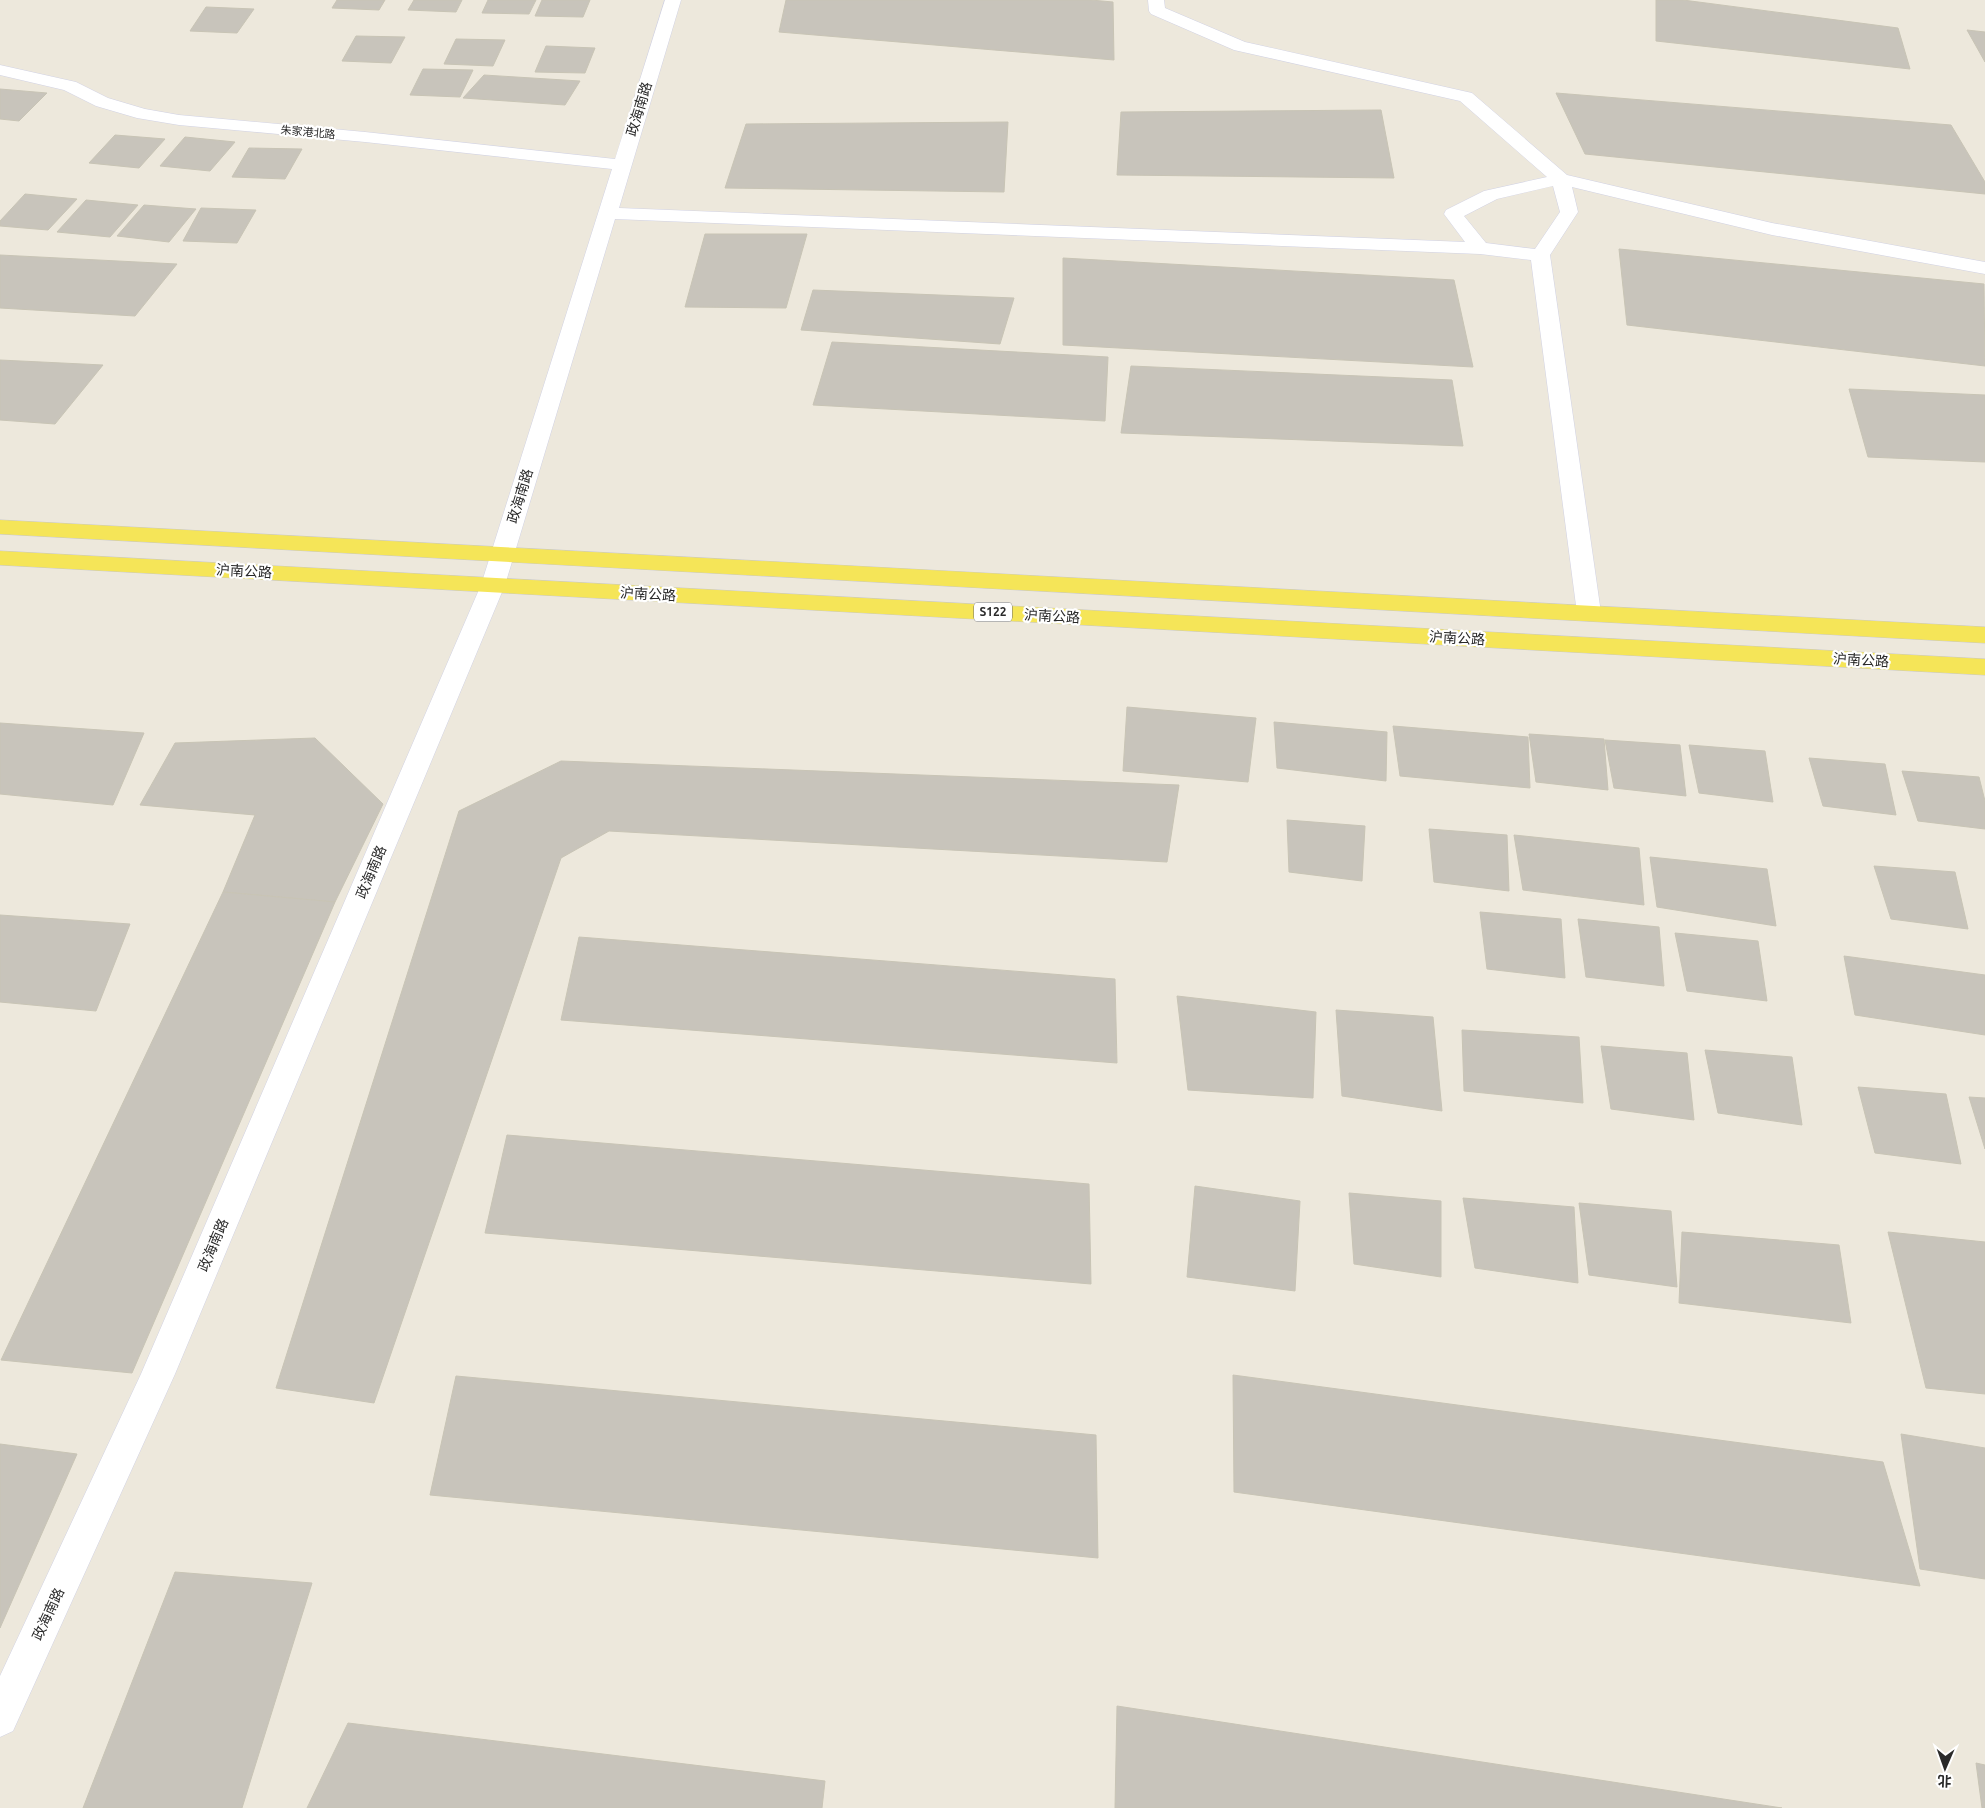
<svg xmlns="http://www.w3.org/2000/svg" width="1985" height="1808" font-family="Ubuntu,'Noto Sans SC',sans-serif">
<rect width="100%" height="100%" fill="#ede8dc"/>
<!-- building -->
<g fill="#c8c4bb" stroke="#c8c4b5">
<polygon points="337,0 385,0 379,10 332,8"/>
<polygon points="414,0 462,0 456,12 408,10"/>
<polygon points="488,0 536,0 529,14 482,13"/>
<polygon points="542,0 590,0 583,17 535,16"/>
<polygon points="786,0 1091,0 1113,2 1114,60 779,32"/>
<polygon points="1656,0 1683,0 1898,28 1910,69 1656,41"/>
<polygon points="206,7 254,9 237,33 190,31"/>
<polygon points="1967,30 1985,32 1985,62"/>
<polygon points="356,36 405,37 391,63 342,61"/>
<polygon points="456,39 505,40 493,66 444,64"/>
<polygon points="546,46 595,48 585,73 535,72"/>
<polygon points="423,69 473,70 460,97 410,95"/>
<polygon points="484,75 580,81 565,105 463,98"/>
<polygon points="0,89 47,93 19,121 0,119"/>
<polygon points="1556,93 1951,125 1985,182 1985,194 1585,154"/>
<polygon points="1381,110 1394,178 1117,175 1121,112"/>
<polygon points="1008,122 1004,192 725,188 746,124"/>
<polygon points="115,135 165,139 139,168 89,163"/>
<polygon points="185,137 235,142 210,171 160,166"/>
<polygon points="249,148 302,149 285,179 232,177"/>
<polygon points="25,194 77,199 48,230 0,226 0,221"/>
<polygon points="86,200 138,205 110,237 57,232"/>
<polygon points="144,205 196,209 169,242 117,236"/>
<polygon points="201,208 256,210 237,243 183,241"/>
<polygon points="705,234 807,234 786,308 685,307"/>
<polygon points="1619,249 1984,284 1985,366 1627,325"/>
<polygon points="0,255 177,264 135,316 0,308"/>
<polygon points="1063,258 1454,280 1473,367 1063,345"/>
<polygon points="813,290 1014,298 1000,344 801,330"/>
<polygon points="832,342 1108,357 1105,421 813,405"/>
<polygon points="0,360 103,365 55,424 0,420"/>
<polygon points="1131,366 1452,380 1463,446 1121,433"/>
<polygon points="1849,389 1985,395 1985,462 1868,457"/>
<polygon points="1127,707 1256,718 1248,782 1123,771"/>
<polygon points="1274,722 1387,732 1386,781 1277,768"/>
<polygon points="0,723 144,733 113,805 0,794"/>
<polygon points="1393,726 1528,737 1530,788 1400,776"/>
<polygon points="1529,734 1604,739 1608,790 1536,782"/>
<polygon points="315,738 383,804 335,902 223,892 255,815 140,805 175,743"/>
<polygon points="1605,740 1680,745 1686,796 1614,788"/>
<polygon points="1689,745 1765,751 1773,802 1699,793"/>
<polygon points="1809,758 1885,764 1896,815 1823,806"/>
<polygon points="561,761 1179,785 1167,862 609,831 561,858 374,1403 276,1388 459,811"/>
<polygon points="1902,771 1979,777 1985,801 1985,829 1918,821"/>
<polygon points="1287,820 1365,826 1362,881 1289,872"/>
<polygon points="1429,829 1507,835 1509,891 1434,882"/>
<polygon points="1514,835 1639,848 1644,905 1523,890"/>
<polygon points="1650,857 1767,869 1776,926 1657,907"/>
<polygon points="1874,866 1955,872 1968,929 1891,919"/>
<polygon points="223,892 335,902 132,1373 1,1360"/>
<polygon points="1480,912 1561,919 1565,978 1487,969"/>
<polygon points="0,915 130,924 96,1011 0,1002"/>
<polygon points="1578,919 1659,927 1664,986 1586,977"/>
<polygon points="1675,933 1758,941 1767,1001 1687,991"/>
<polygon points="579,937 1115,979 1117,1063 561,1020"/>
<polygon points="1844,956 1985,975 1985,1035 1855,1015"/>
<polygon points="1177,996 1316,1012 1313,1098 1188,1090"/>
<polygon points="1336,1010 1433,1017 1442,1111 1342,1096"/>
<polygon points="1462,1030 1579,1037 1583,1103 1464,1091"/>
<polygon points="1601,1046 1687,1053 1694,1120 1611,1109"/>
<polygon points="1705,1050 1792,1057 1802,1125 1718,1113"/>
<polygon points="1858,1087 1946,1094 1961,1164 1875,1153"/>
<polygon points="1969,1097 1985,1098 1985,1149"/>
<polygon points="507,1135 1089,1184 1091,1284 485,1233"/>
<polygon points="1195,1186 1300,1201 1295,1291 1187,1277"/>
<polygon points="1349,1193 1441,1201 1441,1277 1354,1264"/>
<polygon points="1463,1198 1574,1207 1578,1283 1475,1268"/>
<polygon points="1579,1203 1671,1211 1677,1287 1589,1275"/>
<polygon points="1682,1232 1839,1245 1851,1323 1679,1303"/>
<polygon points="1888,1232 1985,1242 1985,1394 1926,1388"/>
<polygon points="1233,1375 1883,1462 1920,1586 1234,1492"/>
<polygon points="456,1376 1096,1435 1098,1558 430,1495"/>
<polygon points="1901,1434 1985,1448 1985,1579 1920,1569"/>
<polygon points="0,1444 77,1454 0,1628"/>
<polygon points="175,1572 312,1583 242,1808 83,1808"/>
<polygon points="1117,1706 1782,1808 1115,1808"/>
<polygon points="348,1723 825,1781 822,1808 307,1808"/>
<polygon points="1976,1763 1985,1765 1985,1808 1982,1808"/>
</g>
<g fill="none" stroke-linecap="round" stroke-linejoin="round">
<!-- street casing -->
<g stroke="#d1d2e4" stroke-width="1">
<path id="street" d="M665 0H681L619 208 1465 242 1444 214 1446 210 1484 191 1547 177 1460 101 1234 50 1151 14 1149 11 1148 0H1164L1165 8 1245 42 1472 93 1567 175 1772 223 1985 262V274L1772 235 1572 187 1578 212 1550 255 1601 613 1597 618 1589 621 1581 618 1577 613 1531 260 1480 254 615 219 505 585 175 1374 13 1731 0 1737V1676L141 1374 481 585 612 169 365 142 179 125 137 118 96 106 64 90 0 75V65L76 82 108 98 145 109 179 115 365 132 615 159ZM1553 186 1560 212 1535 249 1486 243 1464 216 1497 199Z"/>
</g>
<!-- primary casing -->
<g stroke="#c8c8c8" stroke-width="1">
<g id="primary">
<polygon points="0,520 1985,627 1985,643 0,534"/>
<polygon points="0,551 1985,659 1985,675 0,565"/>
</g>
</g>
<!-- street -->
<use href="#street" fill="#fff" fill-rule="evenodd"/>
<!-- primary -->
<use href="#primary" fill="#f5e558" fill-rule="evenodd"/>
</g>
<g text-anchor="middle" stroke-width="4.5" stroke-linejoin="round" paint-order="stroke">
<!-- far-street labels -->
<g font-size="11" fill="#2a2a2a" stroke="#fff">
<text transform="translate(308 132) rotate(5)" y="4">朱家港北路</text>
</g>
<!-- shield labels -->
<rect fill="#fff" stroke="#6a6a6a" stroke-width="1" x="974" y="602.5" width="38" height="19" rx="4"/>
<g font-size="12" font-weight="bold" fill="#2a2a2a">
<text x="993" y="616">S122</text>
</g>
<!-- street labels -->
<g font-size="14" fill="#2a2a2a" stroke="#fff">
<text transform="translate(639 109) rotate(-73)" y="5">政海南路</text>
<text transform="translate(520 496) rotate(-73)" y="5">政海南路</text>
<text transform="translate(244 571) rotate(3)" y="5">沪南公路</text>
<text transform="translate(648 594) rotate(3)" y="5">沪南公路</text>
<text transform="translate(1052 616) rotate(3)" y="5">沪南公路</text>
<text transform="translate(1457 638) rotate(3)" y="5">沪南公路</text>
<text transform="translate(1861 660) rotate(3)" y="5">沪南公路</text>
<text transform="translate(371 872) rotate(-67)" y="5">政海南路</text>
<text transform="translate(213 1245) rotate(-67)" y="5">政海南路</text>
<text transform="translate(48 1614) rotate(-65)" y="5">政海南路</text>
</g>
</g>
<!-- north arrow -->
<g transform="translate(1945 1768) rotate(182)" stroke="#ffffff" stroke-width="4" paint-order="stroke">
<path d="M0-4L9 19L0 12L-9 19Z" fill="#2a2a2a"/>
<text y="-8" font-size="14" font-weight="bold" text-anchor="middle" fill="#2a2a2a">北</text>
</g>
</svg>
